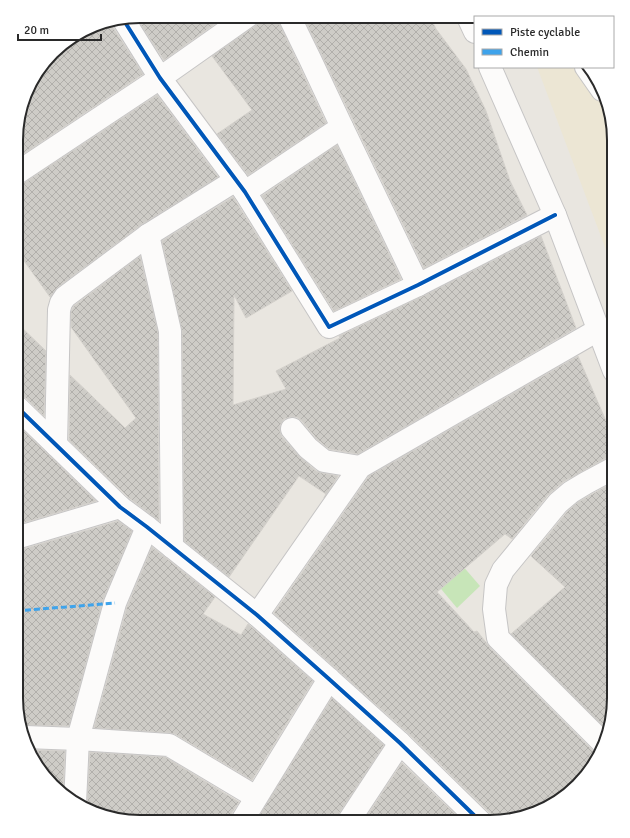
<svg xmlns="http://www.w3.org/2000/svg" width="630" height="838" font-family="Signika,sans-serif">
<defs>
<pattern id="building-cross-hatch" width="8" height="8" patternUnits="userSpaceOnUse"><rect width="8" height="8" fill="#ceccc7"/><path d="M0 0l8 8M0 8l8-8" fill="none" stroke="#b1afab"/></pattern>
</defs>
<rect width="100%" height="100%" fill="#e9e6e0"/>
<!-- education -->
<polygon fill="#ece6d4" points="537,67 586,67 601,85 614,140 614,271"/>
<!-- grass -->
<polygon fill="#c7e5b8" points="431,529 480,586 457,608 406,547"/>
<!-- building -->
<g fill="url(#building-cross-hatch)" stroke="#d4d1cc">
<polygon points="140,16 226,16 164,60 136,17"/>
<polygon points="260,16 277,16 278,21 326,123 248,175 217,134 252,110 212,56 255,26 259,22"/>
<polygon points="303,16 430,17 436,29 466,69 486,111 510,181 527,215 424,268"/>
<polygon points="111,21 112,26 143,74 17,158 17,123 32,78 59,46 100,23"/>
<polygon points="157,95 218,177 141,225 58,287 50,297 17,251 17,185 24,183"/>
<polygon points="337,145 401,279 334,311 262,196"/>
<polygon points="233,197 292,291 246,318 234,295 233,405 286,389 276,371 340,338 339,336 423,296 541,236 576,328 358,454 329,449 317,439 302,421 297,417 290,417 284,419 280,425 280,432 282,437 299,456 316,471 322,473 338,476 324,498 326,494 299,476 229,577 184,541 182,331 162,241"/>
<polygon points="140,256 158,332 159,521 128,497 69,440 70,375 125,428 136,418 71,327 71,312 74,306"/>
<polygon points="17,323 46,351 44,416 26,398 20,395 17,395"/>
<polygon points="578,356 606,421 614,417 614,456 608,457 563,482 548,495 512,539 505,534 437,592 474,632 477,631 492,650 593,751 598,754 593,767 545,809 493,821 493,818 490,813 409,734 274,613 369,476"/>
<polygon points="17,424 96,501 16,525"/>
<polygon points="614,482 614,707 606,729 511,634 565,587 531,556 567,512 578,502"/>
<polygon points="118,521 132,531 103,600 69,726 25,725 22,725 16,698 16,550 20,550"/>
<polygon points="152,547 215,597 203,614 241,635 248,624 313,681 252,780 175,734 170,733 94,728 127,607"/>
<polygon points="332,698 384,745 338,815 336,822 256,821"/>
<polygon points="28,750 65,751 63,792 29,753"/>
<polygon points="90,752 165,757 239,802 231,814 230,821 124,821 86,807 87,804"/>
<polygon points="402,763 463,822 363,822"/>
</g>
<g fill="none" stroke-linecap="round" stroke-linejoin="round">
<!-- minor casing -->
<g stroke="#c6c5c5" stroke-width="24">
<g id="minor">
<polyline points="289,16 310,59 342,127 418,285"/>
<polyline points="468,17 475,32"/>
<polyline points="123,19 160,78 245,192 329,327 418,285 555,215"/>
<polyline points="490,67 555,215 614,371"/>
<polyline points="586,67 602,90"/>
<polyline points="17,173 160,78 248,16"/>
<polyline points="245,192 342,127"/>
<polyline points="148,235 170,331 172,547"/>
<polyline points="17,407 120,507 147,527 257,615 329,679 400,743 481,822"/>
<polyline points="292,429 308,448 324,461 360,467"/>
<polyline points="56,445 59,310 61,303 65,297 148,235 236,180"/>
<polyline points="16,538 120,507"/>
<polyline points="257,615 360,467 598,330"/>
<polyline points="25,737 78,739 169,745 256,797"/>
<polyline points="602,742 498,638 494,609 496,585 503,570 558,503 571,492 586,483 614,468"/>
<polyline points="75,803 78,739 115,603 147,527"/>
<polyline points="242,821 329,679"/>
<polyline points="348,822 400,743"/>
</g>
</g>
<!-- minor -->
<use href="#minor" stroke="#fcfbfa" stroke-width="22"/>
<!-- quiet -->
<polyline stroke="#3ea3eb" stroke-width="3" stroke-dasharray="6 3" stroke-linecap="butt" points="16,611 115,603"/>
<!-- cycleway casing -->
<g stroke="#fff" stroke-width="6">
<g id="cycleway">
<polyline points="123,19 160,78 245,192 329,327 418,285 555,215"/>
<polyline points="17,407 120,507 147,527 257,615 329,679 400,743 481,822"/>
</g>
</g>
<!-- cycleway -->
<use href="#cycleway" stroke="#0057b8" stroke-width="4"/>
</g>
<!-- crop -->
<path d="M0 0H630V838H0ZM140 23H490A117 117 0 0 1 607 140V698A117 117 0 0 1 490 815H140A117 117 0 0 1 23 698V140A117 117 0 0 1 140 23Z" fill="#fff" fill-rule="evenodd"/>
<path fill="none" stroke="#2a2a2a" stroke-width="2" d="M140 23H490A117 117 0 0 1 607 140V698A117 117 0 0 1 490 815H140A117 117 0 0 1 23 698V140A117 117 0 0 1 140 23Z"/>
<!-- legend -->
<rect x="474" y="16" width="140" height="52" fill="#ffffff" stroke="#aaaaaa"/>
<rect x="482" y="29" width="20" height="6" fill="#0057b8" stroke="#aaaaaa"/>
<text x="510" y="36" font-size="12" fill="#2a2a2a">Piste cyclable</text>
<rect x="482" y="49" width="20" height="6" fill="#3ea3eb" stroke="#aaaaaa"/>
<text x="510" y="56" font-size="12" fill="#2a2a2a">Chemin</text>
<!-- scale -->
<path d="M18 34v6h83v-6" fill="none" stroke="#2a2a2a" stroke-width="2"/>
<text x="24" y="34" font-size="12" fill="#2a2a2a" stroke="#ffffff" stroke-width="3" paint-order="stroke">20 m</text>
</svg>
